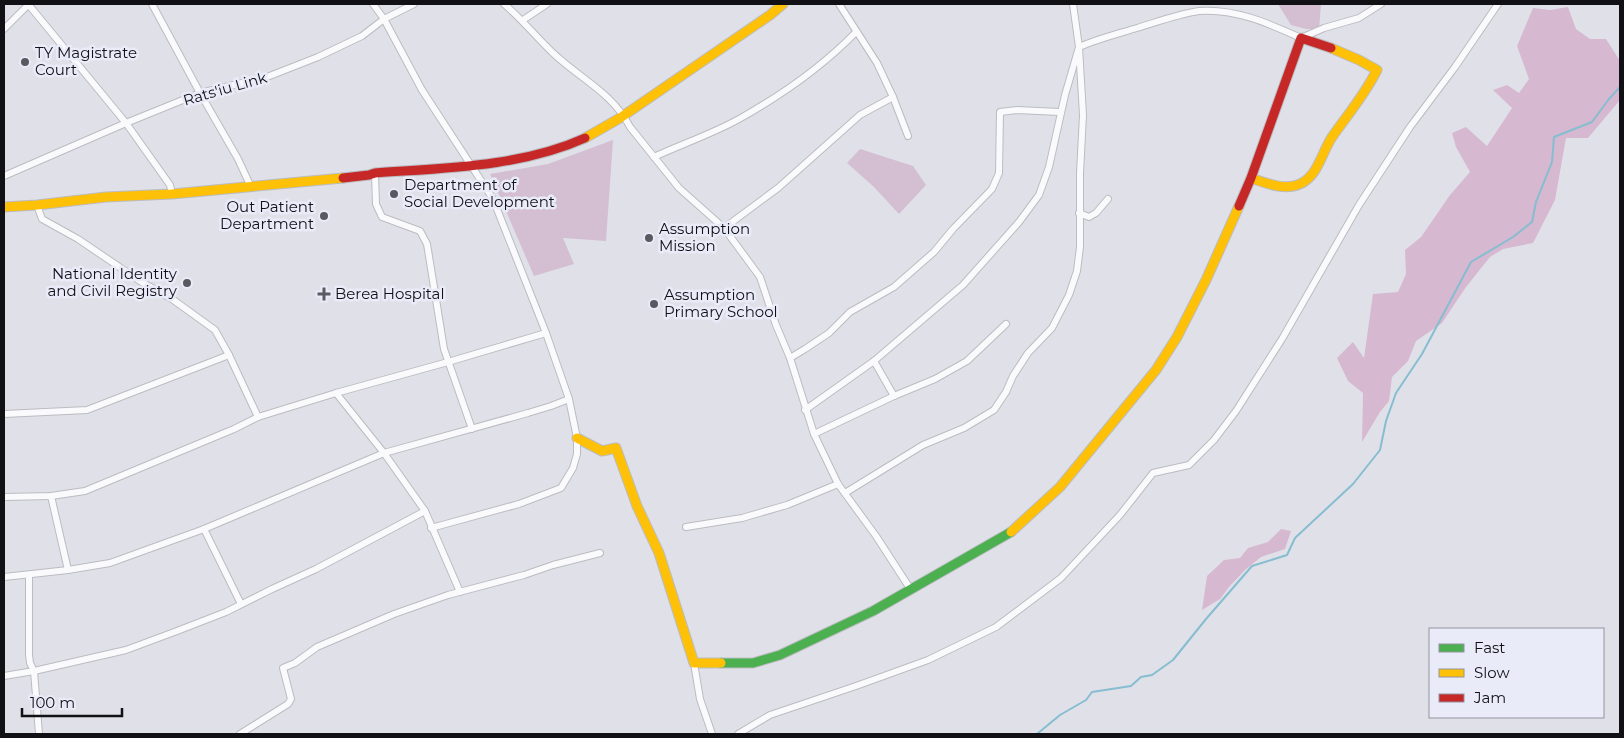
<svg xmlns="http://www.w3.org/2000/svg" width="1624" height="738" font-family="Montserrat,sans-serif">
<rect width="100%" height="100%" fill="#e0e1e8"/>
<!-- green -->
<g fill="#d4bed1">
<polygon points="1278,4 1321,4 1319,29 1306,29 1291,25"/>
<polygon points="613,140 606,241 563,238 574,264 534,276 490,174 548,164"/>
<polygon points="860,149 913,166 926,185 899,214 874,187 847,163"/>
</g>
<!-- forest -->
<g fill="#d6b8d0">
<polygon points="1568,7 1576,29 1590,39 1606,39 1620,61 1620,100 1588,138 1566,138 1555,200 1533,243 1503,249 1490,257 1466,287 1442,323 1416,341 1408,361 1392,377 1389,401 1380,412 1362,442 1363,393 1348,381 1337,358 1353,342 1364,358 1373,294 1398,292 1406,274 1405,250 1421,237 1450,195 1470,172 1456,147 1452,133 1466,127 1487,146 1512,108 1493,90 1507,85 1519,93 1529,79 1517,46 1533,8 1550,10"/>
<polygon points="1281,529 1291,531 1285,549 1261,557 1245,570 1229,587 1220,599 1202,610 1207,576 1224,560 1240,558 1248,548 1268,542"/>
</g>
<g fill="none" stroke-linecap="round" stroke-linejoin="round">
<!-- stream -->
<polyline stroke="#86bdd0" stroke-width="2" points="1037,734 1060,715 1086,700 1092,692 1131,686 1141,677 1152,675 1173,660 1206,619 1252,566 1287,555 1295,538 1353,484 1380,450 1386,421 1396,393 1422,354 1471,262 1513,237 1532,222 1536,202 1552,162 1554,137 1592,122 1609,99 1620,87"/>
<!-- street casing -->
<g stroke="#bbbcc1" stroke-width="8">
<g id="street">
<polyline points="28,4 126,123 170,185 172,194"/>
<polyline points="152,4 200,93 238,159 251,187"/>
<polyline points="373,4 384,19 422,90 493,199 546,333 569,399 577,438 577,454 573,468 561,488 519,504 431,528"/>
<path d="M504 4C522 19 536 37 553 53 579 78 613 93 630 127L679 188 724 228 760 277 776 325 790 358 814 434 838 484 876 536 911 590"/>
<polyline points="839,4 877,63 893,97 908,136"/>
<polyline points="523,20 547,4"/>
<polyline points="4,29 29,4"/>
<path d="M654 157C682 144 712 134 739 119 782 95 822 67 856 32"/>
<polyline points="375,173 376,204 382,217 420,231 427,244 444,349 472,429"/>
<polyline points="4,176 126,123 200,93 267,77 318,57 362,36 384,19 414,4"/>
<polyline points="37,205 42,219 78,239 140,281 172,299 215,330 229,355 258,417"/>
<polyline points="1079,213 1089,217 1096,213 1108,199"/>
<polyline points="724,228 778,188 860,115 893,97"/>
<polyline points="790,358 805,349 829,333 850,312 894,287 934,252 953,229 992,189 999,173 1000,112 1017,110 1060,112"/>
<polyline points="874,361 894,396 935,379 967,361 1006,324"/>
<polyline points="336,393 384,453 425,511 460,592"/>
<path d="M805 410 874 361 963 285 1019 222 1039 195 1049 167 1065 95 1079 47C1097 39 1117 34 1137 28 1157 22 1178 14 1199 11 1235 8 1270 24 1301 38L1324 28 1359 18 1381 4"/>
<polyline points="4,414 87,410 229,355"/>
<polyline points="814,434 894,396"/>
<polyline points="845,493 923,445 964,428 994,410 1006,392 1013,376 1028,353 1052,328 1069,295 1077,271 1080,247 1080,173 1083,115 1079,47 1073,4"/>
<polyline points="51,496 68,570"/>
<polyline points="4,497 51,496 85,491 234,429 258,417 336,393 448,362 546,333"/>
<polyline points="686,527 742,518 787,505 838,484"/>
<polyline points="204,529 241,604"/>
<polyline points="29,575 29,655 30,663 34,671 39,734"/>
<polyline points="4,577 68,570 110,563 204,529 384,453 528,413 551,406 569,399"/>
<polyline points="694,663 700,699 712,734"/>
<polyline points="4,676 34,671 126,650 177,631 226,612 272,589 316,569 425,511"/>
<polyline points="240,734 288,704 291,699 283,668 295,663 317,647 394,614 448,595 524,575 553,565 600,553"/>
<polyline points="738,734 770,715 856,686 928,660 996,627 1061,578 1120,515 1153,473 1189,465 1214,440 1236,411 1282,339 1359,205 1410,127 1455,67 1498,4"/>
</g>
</g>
<!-- fast casing -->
<g stroke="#bbbcc1" stroke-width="11">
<polyline id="fast" points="721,663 753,663 780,655 873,611 1011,532"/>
</g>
<!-- slow casing -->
<g stroke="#bbbcc1" stroke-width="11">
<g id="slow">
<polyline points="585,138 620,118 770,15 783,4"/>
<path d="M1251 178C1266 183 1284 191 1300 184 1318 176 1322 152 1332 137 1348 114 1364 96 1377 70L1359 60 1331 48"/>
<polyline points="4,207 37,205 106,197 172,194 343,178"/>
<polyline points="577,438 602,451 616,448 637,506 659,553 694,663 721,663"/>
<polyline points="1011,532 1060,487 1156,370 1177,337 1206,280 1239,206"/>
</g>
</g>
<!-- jam casing -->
<g stroke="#bbbcc1" stroke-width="11">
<g id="jam">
<path d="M343 178 369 175 375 173C444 168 521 167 585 138"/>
<polyline points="1239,206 1251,178 1301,38 1331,48"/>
</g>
</g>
<!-- street -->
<use href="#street" stroke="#fafafc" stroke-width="6"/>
<!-- fast -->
<use href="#fast" stroke="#4caf50" stroke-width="9"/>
<!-- slow -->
<use href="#slow" stroke="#ffc107" stroke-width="9"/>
<!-- jam -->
<use href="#jam" stroke="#c62828" stroke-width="9"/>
</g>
<!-- markers -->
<g fill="#59595f" stroke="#e9ebf9" stroke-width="2">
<circle cx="25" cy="62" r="5"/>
<circle cx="394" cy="194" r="5"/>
<circle cx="324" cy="216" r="5"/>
<circle cx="649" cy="238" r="5"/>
<circle cx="187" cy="283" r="5"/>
<path d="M321.5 286.5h5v5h5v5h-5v5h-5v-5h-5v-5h5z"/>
<circle cx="654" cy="304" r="5"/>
</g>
<g text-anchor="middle" stroke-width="5" stroke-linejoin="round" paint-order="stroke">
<!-- poi labels -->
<g font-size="15" fill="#101015" stroke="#e9ebf9" text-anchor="start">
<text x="35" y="58">TY Magistrate<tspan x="35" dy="17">Court</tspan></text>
<text x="404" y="190">Department of<tspan x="404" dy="17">Social Development</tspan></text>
<text x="314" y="212" text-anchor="end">Out Patient<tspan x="314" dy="17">Department</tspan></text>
<text x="659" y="234">Assumption<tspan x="659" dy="17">Mission</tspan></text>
<text x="177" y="279" text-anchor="end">National Identity<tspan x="177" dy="17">and Civil Registry</tspan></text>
<text x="335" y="299">Berea Hospital</text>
<text x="664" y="300">Assumption<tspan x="664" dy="17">Primary School</tspan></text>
</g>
<!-- street labels -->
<g font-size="15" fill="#101015" stroke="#e9ebf9">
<text transform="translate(225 89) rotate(-16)" y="5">Rats'iu Link</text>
</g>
</g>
<!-- border -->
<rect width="1624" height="738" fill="none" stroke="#101015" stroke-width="10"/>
<!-- legend -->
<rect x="1429" y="628" width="175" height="90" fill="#e9ebf9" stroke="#92939e"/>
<rect x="1439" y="644" width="25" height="8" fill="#4caf50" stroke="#92939e"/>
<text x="1474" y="653" font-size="15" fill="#101015">Fast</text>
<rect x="1439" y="669" width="25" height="8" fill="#ffc107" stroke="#92939e"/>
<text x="1474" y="678" font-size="15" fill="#101015">Slow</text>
<rect x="1439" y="694" width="25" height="8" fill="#c62828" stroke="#92939e"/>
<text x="1474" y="703" font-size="15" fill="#101015">Jam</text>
<!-- scale -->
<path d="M22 708v8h100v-8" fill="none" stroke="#101015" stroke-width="2.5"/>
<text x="30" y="708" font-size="15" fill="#101015" stroke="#e9ebf9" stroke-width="4" paint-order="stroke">100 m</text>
</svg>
